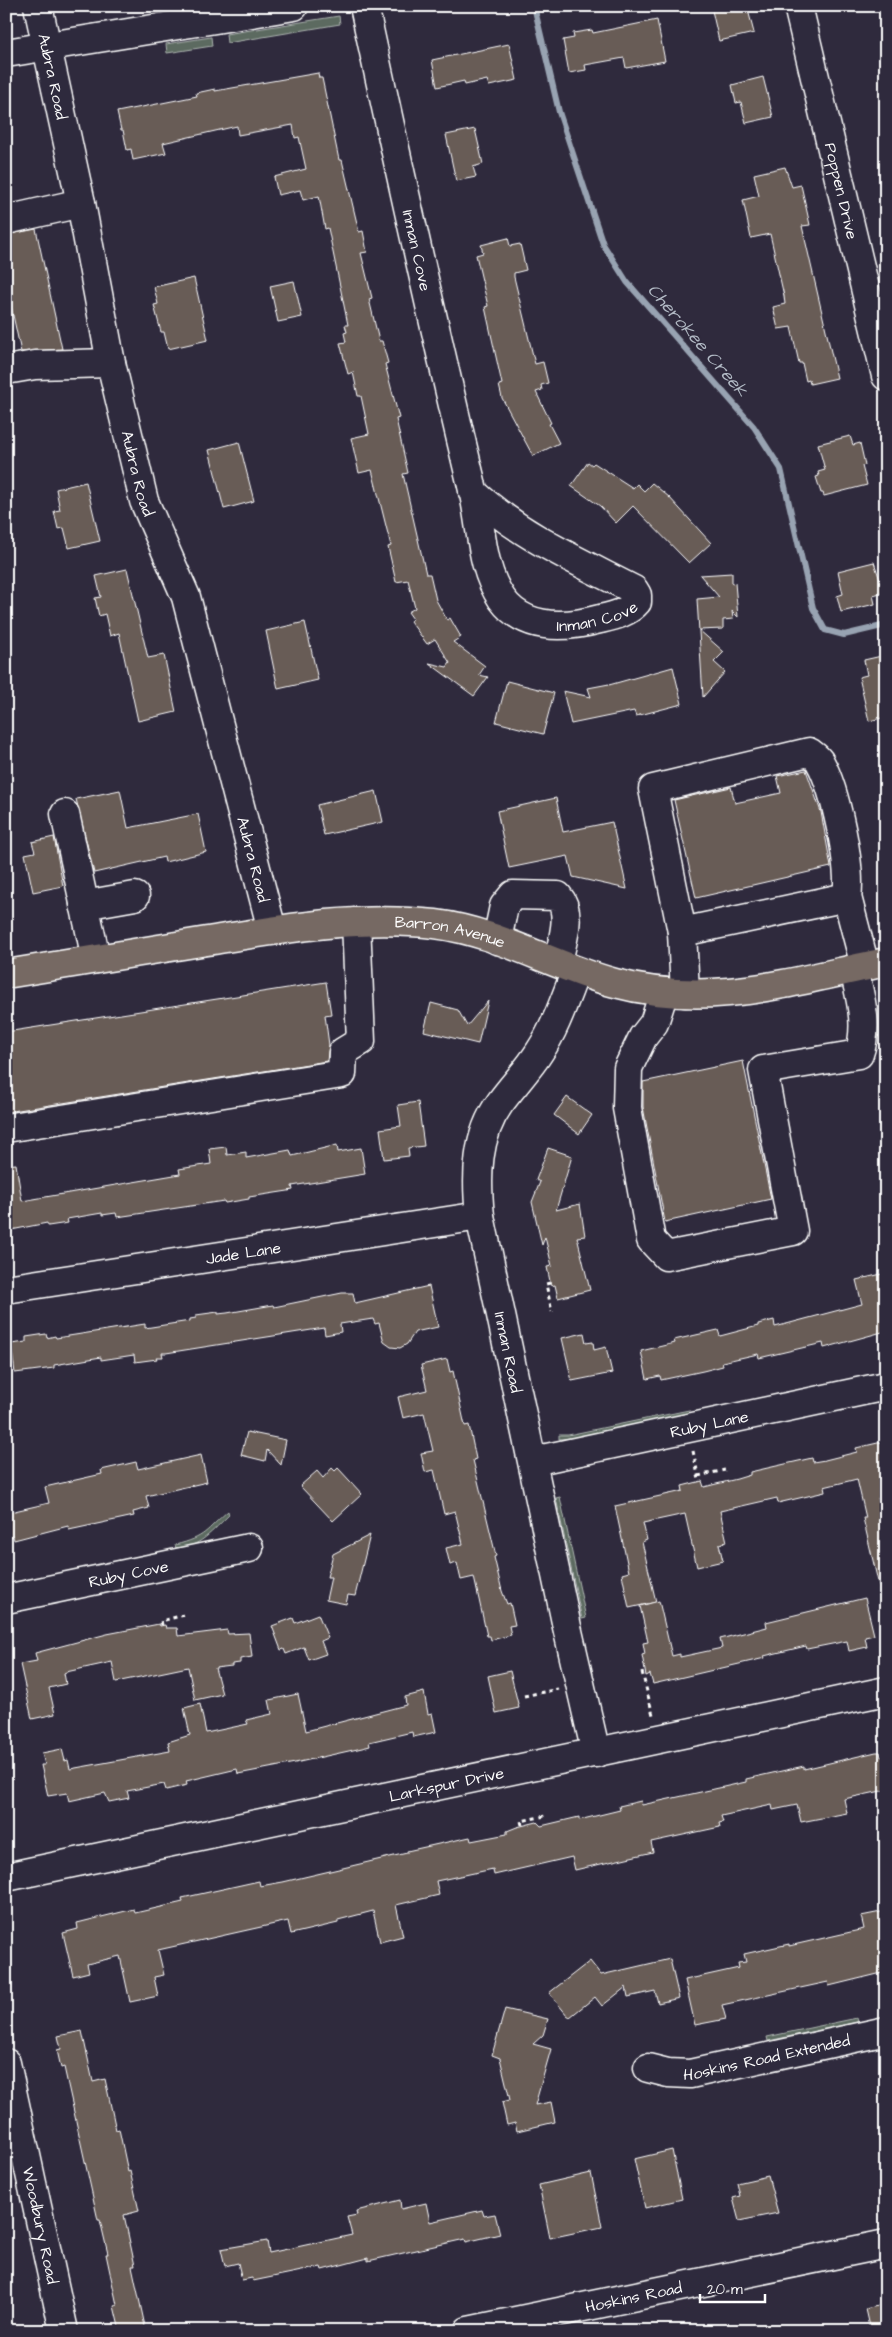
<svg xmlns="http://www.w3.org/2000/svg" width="892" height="2337" font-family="'Architects Daughter',sans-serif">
<rect width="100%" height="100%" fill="#2f2a3d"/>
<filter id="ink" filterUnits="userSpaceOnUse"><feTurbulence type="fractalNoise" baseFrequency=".02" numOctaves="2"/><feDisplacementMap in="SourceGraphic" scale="10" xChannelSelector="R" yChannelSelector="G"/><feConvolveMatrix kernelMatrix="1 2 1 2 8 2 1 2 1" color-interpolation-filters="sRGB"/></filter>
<g filter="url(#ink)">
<!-- green -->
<g fill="#5b6a60" stroke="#adb4b0">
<polygon points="339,16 340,24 227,43 226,34"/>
<polygon points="211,37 212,46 167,53 166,44"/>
<polygon points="689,1410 689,1414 571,1438 559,1439 559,1435 568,1435"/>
<polygon points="560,1497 586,1618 582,1619 556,1498"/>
<path d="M228 1511 229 1515C213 1530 199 1549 176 1548L175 1545C207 1537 205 1531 228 1511Z"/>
<polygon points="857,2018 858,2022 768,2041 767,2037"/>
</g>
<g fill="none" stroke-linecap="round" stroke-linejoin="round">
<!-- stream -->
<polyline stroke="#98a3b2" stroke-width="6" points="534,6 559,112 603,244 627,282 754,427 781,469 813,608 825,630 844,635 886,625"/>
</g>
<!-- building -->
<g fill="#685b57" stroke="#fff">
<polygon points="711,6 747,6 754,33 719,41"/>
<polygon points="657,20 665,61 626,68 624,58 585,65 586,70 569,73 563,40 574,38 573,33 592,30 593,33"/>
<polygon points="509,44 517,80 489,86 487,80 465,85 464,81 437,87 432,60"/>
<polygon points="318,73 319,78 322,78 339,160 342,160 359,232 363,231 367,252 361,253 372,298 369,299 379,341 382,341 388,363 385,364 399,418 396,419 408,473 403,474 426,574 430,574 436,600 447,620 450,618 461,637 453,642 485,666 479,675 488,677 474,696 429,663 447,667 450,663 435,639 427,644 410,621 413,619 408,612 415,608 408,580 396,582 388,547 391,546 372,470 359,473 351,438 369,434 361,396 358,396 353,372 348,374 340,343 346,342 344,333 347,332 345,325 348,325 328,228 325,229 319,196 303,200 300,190 278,195 274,177 306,169 299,137 295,138 293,125 238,135 237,126 163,143 166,153 133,160 131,149 127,150 123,130 121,130 117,112 197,96 196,93 215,89 215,91"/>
<polygon points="763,77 773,117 746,123 741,102 736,103 732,85"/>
<polygon points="475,129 483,164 473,167 476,177 456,181 446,135"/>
<polygon points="785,167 792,187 801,185 810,225 802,226 837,378 810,384 809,380 806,381 802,363 799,363 791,327 778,329 773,307 785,304 784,296 770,234 751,238 743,200 759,196 754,174"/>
<polygon points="36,229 62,349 21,352 6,283 6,235"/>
<polygon points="508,238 510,246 520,244 526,270 514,273 514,277 535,364 543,362 548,383 541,385 542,390 536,392 551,423 549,424 559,443 533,456 502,398 499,385 502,384 485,307 488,306 476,255 483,253 481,245"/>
<polygon points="194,278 208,340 168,349 164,332 161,332 154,305 158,304 154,287"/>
<polygon points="294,281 302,317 278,322 270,286"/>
<polygon points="850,436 853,445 860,443 865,465 862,466 867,485 824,496 823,493 821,493 816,477 819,476 818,472 825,470 818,444"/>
<polygon points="239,442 254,501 224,509 209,450"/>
<polygon points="588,462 592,465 594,463 633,488 637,484 644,491 652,483 669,497 711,543 689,563 633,506 616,523 600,506 571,486"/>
<polygon points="86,482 100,541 69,548 64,528 58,529 54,511 60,510 56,489"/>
<polygon points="874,562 884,592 873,595 875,604 841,612 837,596 843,594 838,571"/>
<polygon points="127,569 148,658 164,655 176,712 138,721 119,633 110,636 105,614 99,616 95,598 101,597 96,576"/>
<polygon points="732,573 732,584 735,583 738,617 732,611 733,619 723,620 723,629 699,630 724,652 714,662 725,672 703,697 697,599 719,597 700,575"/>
<polygon points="305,622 318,680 278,689 266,631"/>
<polygon points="886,655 886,717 869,721 859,677 867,675 864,660"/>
<polygon points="673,667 682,704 636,716 634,711 571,724 563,691 591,697 588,688 609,684 609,685"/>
<polygon points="507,681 554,693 543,734 496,722"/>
<polygon points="806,770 821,812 831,867 696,898 674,800 731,787 735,803 781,793 777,776"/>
<polygon points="120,790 128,828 198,814 206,852 165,862 164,857 94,873 76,799"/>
<polygon points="376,791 383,822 324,835 317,805"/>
<polygon points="556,798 563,832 612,822 627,889 573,877 568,856 509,868 497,811"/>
<polygon points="54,837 63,886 33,892 25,854 35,852 32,842"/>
<polygon points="326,982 331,1014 325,1015 329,1045 327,1061 6,1112 6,1032"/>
<polygon points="488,1001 478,1044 424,1031 431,1003 458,1010 467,1026"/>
<polygon points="743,1061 771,1199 665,1222 643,1107 643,1082"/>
<polygon points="567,1097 592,1115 579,1134 554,1115"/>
<polygon points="418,1102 424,1146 408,1148 409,1156 384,1159 380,1129 401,1126 398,1105"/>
<polygon points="337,1145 338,1152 361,1148 365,1174 292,1186 293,1190 288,1191 249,1197 249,1199 225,1203 224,1201 117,1217 116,1213 102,1215 102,1213 67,1219 68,1223 48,1226 47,1223 6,1231 6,1165 16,1164 22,1201 180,1174 179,1169 211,1164 209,1149 226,1147 227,1155 246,1152 246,1158 290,1150 292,1156"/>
<polygon points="548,1148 572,1156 556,1210 580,1204 585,1236 577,1237 590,1290 558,1298 555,1285 551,1286 547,1267 552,1266 545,1237 542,1245 532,1202 540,1182 536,1180"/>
<polygon points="886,1273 886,1331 824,1348 823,1343 759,1358 758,1354 722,1362 723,1366 703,1371 661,1380 660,1376 647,1379 641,1351 675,1343 674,1340 718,1330 720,1336 758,1326 758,1324 774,1320 775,1327 862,1304 856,1280"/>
<polygon points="429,1286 438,1327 415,1332 407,1344 400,1348 391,1347 384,1342 379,1323 375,1324 373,1319 340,1324 341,1332 325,1335 324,1328 166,1353 162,1353 163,1357 156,1357 157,1359 135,1362 134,1355 101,1360 101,1357 54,1365 54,1368 15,1373 11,1344 26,1342 26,1337 46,1334 47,1338 55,1336 56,1338 145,1324 145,1328 190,1321 190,1319 196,1318 196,1315 218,1312 218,1314 227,1313 273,1305 274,1307 342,1293 353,1293 355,1303"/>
<polygon points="584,1333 586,1343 593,1342 594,1350 606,1347 612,1373 572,1381 562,1338"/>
<polygon points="447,1359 450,1372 453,1371 465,1426 469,1425 476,1459 473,1460 496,1556 494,1557 502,1591 507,1604 510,1603 515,1625 509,1626 511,1635 491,1640 490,1636 487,1636 474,1577 461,1580 457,1563 450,1565 446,1548 463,1544 455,1511 444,1514 434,1470 425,1472 421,1453 433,1451 424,1413 403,1418 398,1397 427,1390 421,1365"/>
<polygon points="247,1432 286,1440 281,1465 267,1450 265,1461 241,1455"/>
<polygon points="882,1442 886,1456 886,1496 878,1498 886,1528 886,1585 879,1586 863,1518 866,1518 857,1479 824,1487 825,1492 778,1503 777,1498 720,1511 727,1542 719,1544 723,1561 697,1567 685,1514 643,1523 647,1540 642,1542 656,1602 629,1608 622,1574 629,1572 615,1506 683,1491 682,1486 702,1481 704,1487 737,1479 750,1475 750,1472 812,1458 813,1462 825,1460 857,1452 856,1448"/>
<polygon points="201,1455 207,1482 146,1496 149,1508 133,1512 134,1516 69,1530 68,1526 14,1540 13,1536 6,1538 6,1513 49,1503 45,1487 102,1474 101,1470 136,1462 138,1469"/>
<polygon points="332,1468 335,1471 338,1468 362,1494 333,1521 300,1486 317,1471 323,1478"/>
<polygon points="370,1535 355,1596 348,1595 346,1604 326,1600 331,1577 327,1577 333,1554"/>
<polygon points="865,1598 874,1635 865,1637 867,1647 849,1651 847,1641 807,1649 806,1646 764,1656 765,1658 653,1684 650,1674 646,1676 642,1655 645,1654 643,1643 648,1642 640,1606 659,1601 672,1656 680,1654 680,1657 722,1648 720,1639 767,1627 766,1622"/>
<polygon points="318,1614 328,1638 321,1641 326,1654 309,1660 304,1647 286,1654 284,1649 281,1650 272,1626 293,1618 295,1623"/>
<polygon points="159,1624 160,1626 165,1625 166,1628 177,1628 178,1636 227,1630 228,1634 249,1633 252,1657 240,1659 240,1663 232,1664 232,1666 215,1668 222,1694 195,1700 188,1667 116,1682 112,1662 66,1672 64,1673 66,1684 49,1688 55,1714 32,1719 20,1664 37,1661 35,1653 107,1634"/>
<polygon points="510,1671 519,1708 496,1713 488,1676"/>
<polygon points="424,1692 428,1714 432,1713 436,1732 413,1737 412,1732 369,1742 370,1746 362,1748 295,1763 238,1774 237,1769 186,1781 187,1785 166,1790 164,1784 127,1791 129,1798 109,1802 105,1793 69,1801 67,1793 48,1796 41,1765 45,1765 42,1753 62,1749 65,1761 68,1760 70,1769 170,1751 168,1742 190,1735 184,1708 200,1704 206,1733 248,1724 246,1720 272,1714 269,1700 298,1694 306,1731 406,1705 405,1697"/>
<polygon points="876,1752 880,1752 881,1757 886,1756 886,1790 844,1799 847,1813 801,1822 797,1805 773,1810 772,1805 721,1816 723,1822 719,1823 720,1827 651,1842 653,1852 631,1857 575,1870 572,1857 494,1875 493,1869 436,1881 439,1895 396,1905 403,1936 380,1942 373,1911 338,1920 338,1923 291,1934 288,1921 158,1950 164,1975 154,1977 158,1996 130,2002 120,1956 87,1964 89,1972 73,1976 63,1933 78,1929 77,1923 134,1909 135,1913 183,1902 182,1898 259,1881 260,1886 283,1882 407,1853 407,1851 470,1837 471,1841 507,1834 507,1831 517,1827 537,1822 541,1826 579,1817 579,1820 620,1810 619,1806 641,1801 642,1805 746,1782 746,1779 804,1766 804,1769"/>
<polygon points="886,1911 886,1972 829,1986 828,1982 722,2005 726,2019 695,2025 685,1980 739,1968 738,1963 746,1962 744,1954 789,1944 789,1946 864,1929 861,1916"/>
<polygon points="670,1959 679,1998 658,2003 655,1991 628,1997 626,1987 602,2006 595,1997 570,2017 567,2015 549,1993 590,1961 601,1975"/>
<polygon points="505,2009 548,2019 543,2035 533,2044 551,2049 535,2105 551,2102 555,2122 517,2131 515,2123 507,2125 502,2102 510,2100 500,2058 492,2055"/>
<polygon points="82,2031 93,2082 105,2079 116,2130 119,2129 128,2172 130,2171 139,2211 124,2215 135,2266 132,2266 146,2331 120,2331 114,2306 117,2305 106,2254 108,2254 100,2220 98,2220 64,2067 61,2068 57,2050 61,2049 58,2036"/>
<polygon points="672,2150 682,2199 645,2208 634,2159"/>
<polygon points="591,2173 602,2227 550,2238 539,2185"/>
<polygon points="768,2176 778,2213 739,2221 733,2198 740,2196 737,2183"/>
<polygon points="400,2200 401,2209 426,2203 430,2222 482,2210 484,2216 495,2214 500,2234 466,2242 465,2239 368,2261 368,2258 322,2270 321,2267 253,2281 252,2278 242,2280 238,2263 225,2266 221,2249 267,2241 269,2253 352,2235 347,2217 357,2215 356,2211"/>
<polygon points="886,2304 886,2331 870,2331 865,2309"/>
</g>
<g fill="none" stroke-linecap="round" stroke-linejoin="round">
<!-- minor casing -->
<g stroke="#fff" stroke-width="31">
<g id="minor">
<path id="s1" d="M38 6 81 203 111 363 144 501 186 597 272 930"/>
<path id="s2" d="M364 6C399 168 434 329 473 490 482 526 480 567 502 599 525 631 566 628 600 619 613 616 628 613 637 602V595L634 590C578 561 520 536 473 492"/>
<path id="s3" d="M798 6 886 376"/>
<polyline points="6,53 294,6"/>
<polyline points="6,220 81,203"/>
<polyline points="6,370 35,365 111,363"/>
<polyline points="65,814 96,959"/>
<polyline points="84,905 135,896"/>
<path d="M682 932 653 789 809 752C813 755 818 758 820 762 835 789 852 866 847 897"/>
<path d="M497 940 504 906 513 895 558 896C573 913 562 941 558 962"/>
<path id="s4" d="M576 971C565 998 556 1027 540 1051 529 1069 513 1085 500 1103 476 1136 476 1177 480 1216L567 1627 596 1753"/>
<path d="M664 992 654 1023 643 1037 628 1068 627 1108 651 1240 666 1256 793 1231 763 1070 859 1054C869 1025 860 997 854 969"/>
<polyline points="685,993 682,932 847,897 865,966"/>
<polyline points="6,1128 342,1074 343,1052 361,1041 356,922"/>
<path id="s5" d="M6 1289 480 1216"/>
<path id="s6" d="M533 1461 886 1386"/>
<path id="s7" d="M6 1599 249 1548"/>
<path id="s8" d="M6 1877 886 1691"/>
<path id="s9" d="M6 2063 64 2331"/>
<path id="s10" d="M648 2068 668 2073 690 2074 886 2031"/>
<path id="s11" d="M468 2331 886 2244"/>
</g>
</g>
<!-- major casing -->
<g stroke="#fff" stroke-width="31">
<g id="major">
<path id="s12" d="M6 974C73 963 140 952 207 941 281 929 359 915 435 924 499 932 554 967 615 983 711 1009 792 981 886 962"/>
</g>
</g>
<!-- path -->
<g stroke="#fff" stroke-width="3" stroke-dasharray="4 4" stroke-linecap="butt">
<polyline points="550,1283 546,1284 552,1312"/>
<polyline points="693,1451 699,1480"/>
<polyline points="698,1476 725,1470"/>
<polyline points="162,1625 161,1621 184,1615"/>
<polyline points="642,1672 653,1715"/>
<polyline points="524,1696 558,1689"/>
<polyline points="522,1825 521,1821 545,1816"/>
</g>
<!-- minor -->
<use href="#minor" stroke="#2f2a3d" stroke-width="28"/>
<!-- major -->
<use href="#major" stroke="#766964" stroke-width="28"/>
</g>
</g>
<g text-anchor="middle" stroke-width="4" stroke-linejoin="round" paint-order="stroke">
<!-- street labels -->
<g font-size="16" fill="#fff" stroke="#2f2a3d">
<text dy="6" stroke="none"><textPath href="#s1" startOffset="72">Aubra Road</textPath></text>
<text dy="6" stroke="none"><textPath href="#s3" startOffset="190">Poppen Drive</textPath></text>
<text dy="6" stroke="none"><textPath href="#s2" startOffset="250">Inman Cove</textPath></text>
<text dy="6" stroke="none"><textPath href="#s1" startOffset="478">Aubra Road</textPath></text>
<text dy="6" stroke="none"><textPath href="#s2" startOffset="714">Inman Cove</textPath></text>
<text dy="6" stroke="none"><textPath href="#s1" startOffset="882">Aubra Road</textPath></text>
<text dy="6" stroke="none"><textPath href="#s12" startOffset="449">Barron Avenue</textPath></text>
<text dy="6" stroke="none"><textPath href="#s5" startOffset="240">Jade Lane</textPath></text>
<text dy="6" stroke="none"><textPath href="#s4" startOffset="410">Inman Road</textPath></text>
<text dy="6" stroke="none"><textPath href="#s6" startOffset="180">Ruby Lane</textPath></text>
<text dy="6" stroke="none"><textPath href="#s7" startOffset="125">Ruby Cove</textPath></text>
<text dy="6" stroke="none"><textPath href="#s8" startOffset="450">Larkspur Drive</textPath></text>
<text dy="6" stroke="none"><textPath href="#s10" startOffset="121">Hoskins Road Extended</textPath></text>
<text dy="6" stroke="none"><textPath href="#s9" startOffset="166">Woodbury Road</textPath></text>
<text dy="6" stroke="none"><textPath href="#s11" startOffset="169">Hoskins Road</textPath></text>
</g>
<!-- water labels -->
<g font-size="18" font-style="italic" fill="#b2bac5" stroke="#2f2a3d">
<text transform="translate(698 340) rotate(49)" y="6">Cherokee Creek</text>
</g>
</g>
<!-- margin -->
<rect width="892" height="2337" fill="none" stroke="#2f2a3d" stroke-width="25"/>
<rect x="12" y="12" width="867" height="2312" fill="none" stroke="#fff" stroke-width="2" filter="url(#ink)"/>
<!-- scale -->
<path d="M700 2294v8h65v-8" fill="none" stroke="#ffffff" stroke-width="2.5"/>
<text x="707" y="2294" font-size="15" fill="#ffffff" stroke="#2f2a3d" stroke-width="4" paint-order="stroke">20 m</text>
</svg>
